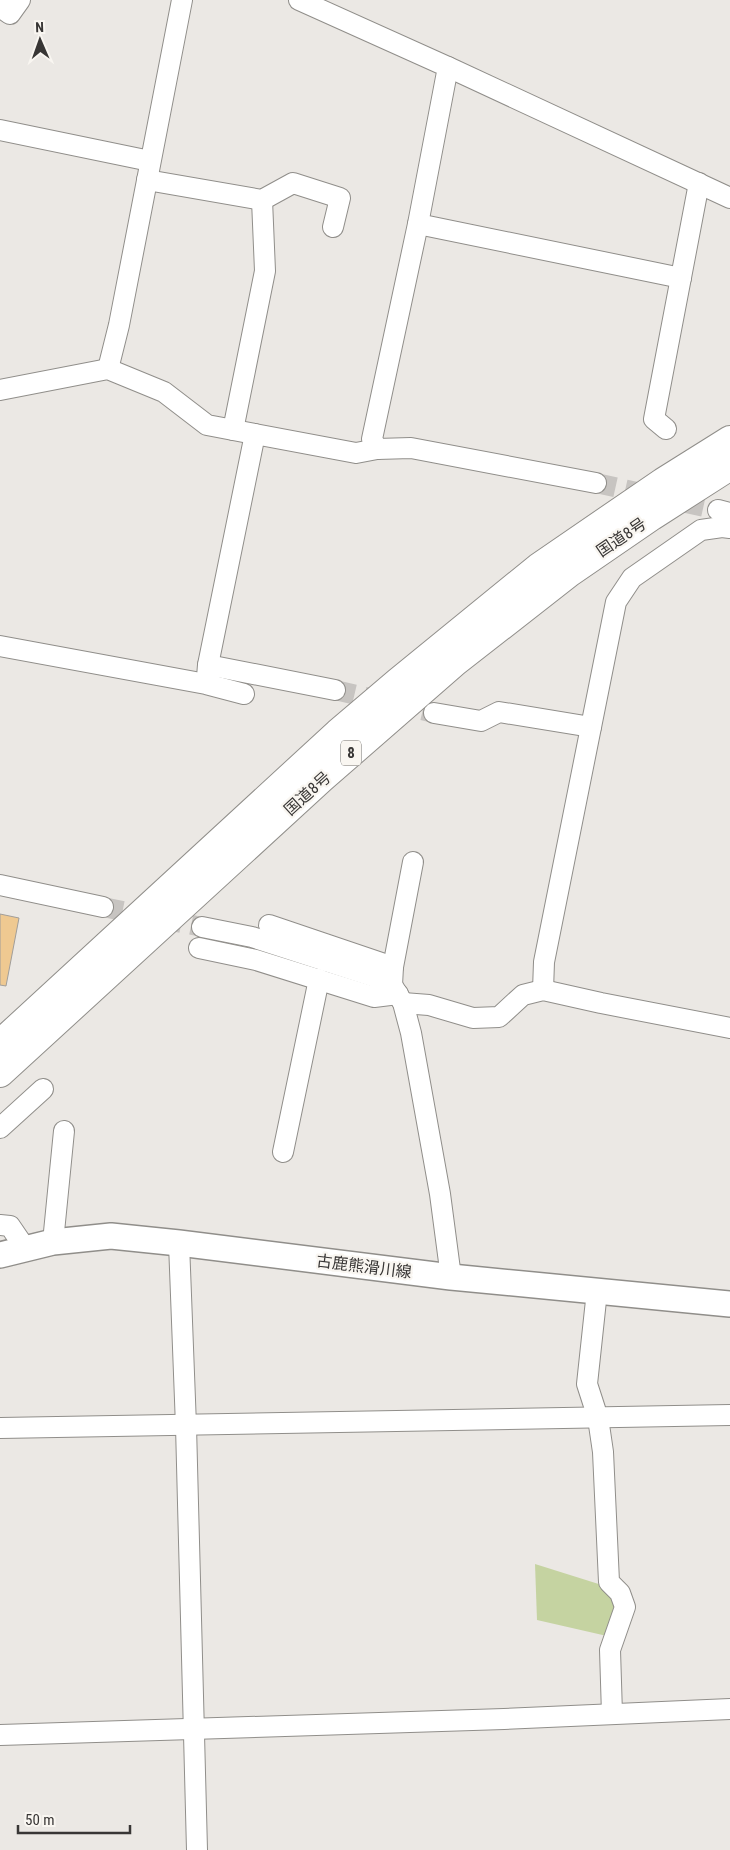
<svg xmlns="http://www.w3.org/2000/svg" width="730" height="1850" font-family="'Roboto Condensed','Noto Sans JP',sans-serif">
<rect width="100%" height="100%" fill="#ebe8e4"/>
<!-- green -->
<polygon fill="#c5d3a1" points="535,1564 605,1586 616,1594 616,1612 607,1636 537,1620"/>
<!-- building -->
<polygon fill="#efc991" stroke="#a19e9a" points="0,914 19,918 6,986 0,985"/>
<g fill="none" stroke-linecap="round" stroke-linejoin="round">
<!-- minor-tunnel -->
<g stroke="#c7c4c1" stroke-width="20" stroke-dasharray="20 10" stroke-linecap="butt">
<polyline points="596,483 718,510"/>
<polyline points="335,690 434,713"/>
<polyline points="103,907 202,927"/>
</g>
<!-- minor casing -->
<g stroke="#908e8a" stroke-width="22">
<g id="minor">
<polyline points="299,0 448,67 418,224 372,439 377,449"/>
<polyline points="0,7 10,14 20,0"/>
<polyline points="448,67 730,198"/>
<polyline points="0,130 150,161"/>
<polyline points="147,180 262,200 293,183 340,198 333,227"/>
<polyline points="418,224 681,278"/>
<polyline points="108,369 119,325 182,0"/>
<polyline points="0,390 108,369 164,392 207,425 356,453 377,449 411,448 596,483"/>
<polyline points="666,429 654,419 699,183"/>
<polyline points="233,430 265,271 262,200"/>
<polyline points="718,510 730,513"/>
<polyline points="0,646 206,684 244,694"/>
<polyline points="208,665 255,434"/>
<polyline points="207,677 208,665 335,690"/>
<polyline points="434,713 481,721 499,712 591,727"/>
<polyline points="0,885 103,907"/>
<polyline points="269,925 393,967 392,985"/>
<polyline points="202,927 252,937 372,976 392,985 403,1003 411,1033 440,1194 451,1277"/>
<polyline points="199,948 256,960 374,997 398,994"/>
<polyline points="393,967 413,862"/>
<polyline points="543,990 544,962 616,602 632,578 701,530 722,527 730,528"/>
<polyline points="403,1003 429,1005 473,1018 499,1017 523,995 543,990 601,1003 730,1028"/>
<polyline points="0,1128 43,1089"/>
<polyline points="283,1152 319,979"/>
<polyline points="0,1225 10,1226 25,1248"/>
<polyline points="53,1242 64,1131"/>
<polyline points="179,1243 186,1426 197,1850"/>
<polyline points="597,1291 587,1384 598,1418 603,1452 609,1582 620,1593 625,1607 610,1650 612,1714"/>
<polyline points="0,1428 730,1415"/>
<polyline points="0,1735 504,1719 730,1709"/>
</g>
</g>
<!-- major casing -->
<g stroke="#908e8a" stroke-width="28">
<polyline id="major" points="0,1255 53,1242 111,1236 179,1243 451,1277 730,1304"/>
</g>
<!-- highway casing -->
<g stroke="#908e8a" stroke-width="30">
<g id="highway">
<polyline points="0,1044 338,733 398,682 539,567 663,482 730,440"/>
<polyline points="0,1073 322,778 455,662 569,573 652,516 730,466"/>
</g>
</g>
<!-- minor -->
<use href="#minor" stroke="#fff" stroke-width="20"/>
<!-- major -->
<use href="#major" stroke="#fff" stroke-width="25"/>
<!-- highway -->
<use href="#highway" stroke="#fff" stroke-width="28"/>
</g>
<g text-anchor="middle" stroke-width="4.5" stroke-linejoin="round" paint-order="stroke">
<!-- shield labels -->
<rect fill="#f9f6f1" stroke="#72706d" stroke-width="1" x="341" y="740.5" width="20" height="25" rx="4"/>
<g font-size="15" font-weight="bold" fill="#383635">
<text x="351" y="758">8</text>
</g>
<!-- street labels -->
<g font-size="16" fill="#383635" stroke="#f9f6f1">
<text transform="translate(621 537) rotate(-34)" y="6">国道8号</text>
<text transform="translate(307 793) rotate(-42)" y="6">国道8号</text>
<text transform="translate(364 1266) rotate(7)" y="6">古鹿熊滑川線</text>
</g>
</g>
<!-- north arrow -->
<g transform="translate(40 40) rotate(358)" stroke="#f9f6f1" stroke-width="4" paint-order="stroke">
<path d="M0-4L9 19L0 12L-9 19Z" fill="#383635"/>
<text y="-8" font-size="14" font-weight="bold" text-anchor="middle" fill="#383635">N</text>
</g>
<!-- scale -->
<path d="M18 1825v8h112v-8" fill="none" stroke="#383635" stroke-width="2.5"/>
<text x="25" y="1825" font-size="15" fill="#383635" stroke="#f9f6f1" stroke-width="4" paint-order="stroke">50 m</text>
</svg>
